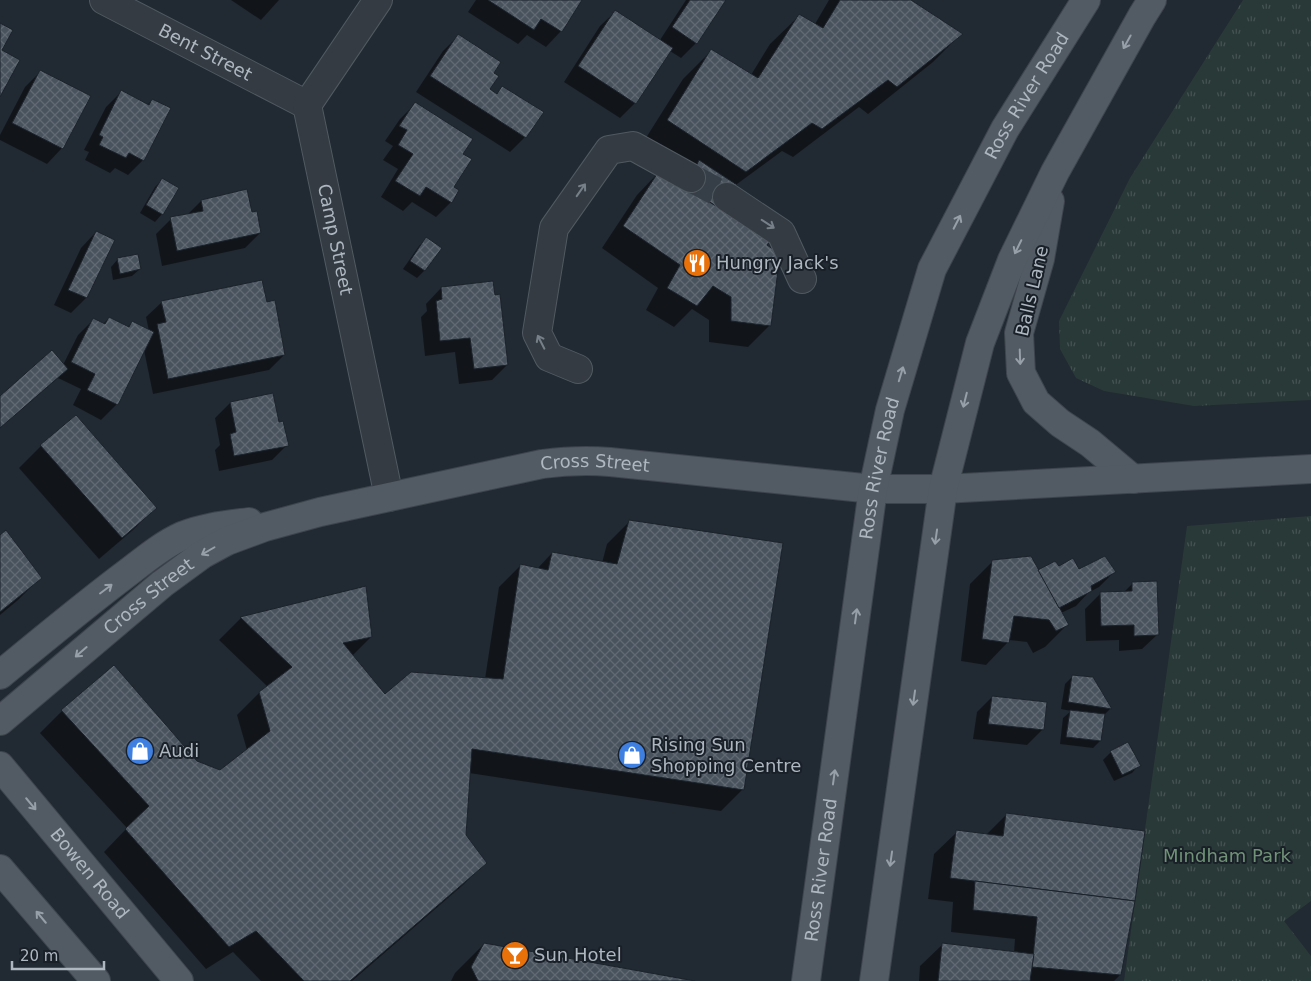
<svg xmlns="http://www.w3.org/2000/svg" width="1311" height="981" font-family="'DejaVu Sans',sans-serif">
<defs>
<pattern id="grass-tufts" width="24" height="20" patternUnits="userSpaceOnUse" patternTransform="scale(1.25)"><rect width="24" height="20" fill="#293938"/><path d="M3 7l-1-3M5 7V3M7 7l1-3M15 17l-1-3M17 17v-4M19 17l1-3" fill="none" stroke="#465353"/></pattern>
<pattern id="building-cross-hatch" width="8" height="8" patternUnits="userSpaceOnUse" patternTransform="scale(1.25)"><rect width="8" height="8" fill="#49535e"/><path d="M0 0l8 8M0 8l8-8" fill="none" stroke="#616a73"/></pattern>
</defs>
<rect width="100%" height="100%" fill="#212932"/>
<!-- grass -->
<g fill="url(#grass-tufts)">
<polygon points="1243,0 1311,0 1311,400 1194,406 1104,391 1076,378 1060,349 1059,321 1130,178"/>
<polygon points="1311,516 1311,901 1284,921 1311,956 1311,981 1124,981 1187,526"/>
</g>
<!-- shadow -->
<g fill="#0007">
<polygon points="231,0 279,0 261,20"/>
<polygon points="476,0 580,0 561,31 546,47 527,35 518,44 468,12"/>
<polygon points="686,0 724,0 696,43 681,58 670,51 635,103 620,118 564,82 600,26 616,11 660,40"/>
<polygon points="829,0 909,0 961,34 933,62 868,114 859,107 793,157 782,151 733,187 765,246 770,325 748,347 709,342 709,320 692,309 674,327 646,310 658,288 602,248 637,195 659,172 639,149 683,79 711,51 751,75 770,44 799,16 815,24"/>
<polygon points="458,36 492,73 488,90 495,95 503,88 525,137 510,152 416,92 443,51"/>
<polygon points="40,72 62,148 47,164 0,140 0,135 25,87"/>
<polygon points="121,92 147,105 152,100 143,160 128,175 115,168 110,173 85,160 89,152 84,150 106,107"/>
<polygon points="415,104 462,154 453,187 451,202 436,217 412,202 403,211 381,197 398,169 383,160 393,146 385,141 400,119"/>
<polygon points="162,180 162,214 155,222 140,213 155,187"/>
<polygon points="201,201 251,213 260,233 245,248 162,266 156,234 171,219 187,215"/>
<polygon points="96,232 113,240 86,298 71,313 54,305 81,248"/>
<polygon points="426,239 440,249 424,271 417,278 403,269 419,246"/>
<polygon points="118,259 140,269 132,276 113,280 111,267"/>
<polygon points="441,288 507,365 492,380 459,384 455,352 425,356 421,317 427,311 426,304"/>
<polygon points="162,302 266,303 284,355 269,370 153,394 144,350 117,404 101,420 73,405 81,389 58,378 0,428 0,397 63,365 78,335 93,320 103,324 109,318 127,327 132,323 149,331 146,317"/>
<polygon points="230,403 278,424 287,445 272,460 219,471 215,450 220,445 215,418"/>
<polygon points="41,446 155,508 133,530 99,559 19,468"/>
<polygon points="629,522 743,789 721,811 469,773 464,835 485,863 463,885 352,981 261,981 233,952 206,969 104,852 127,828 40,733 62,711 114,667 196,762 220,771 247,750 237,715 259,693 268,687 219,640 241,618 365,587 371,637 352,656 385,696 485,679 499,587 521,565 537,569 552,553 602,563 607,544"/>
<polygon points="0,537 40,578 18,600 0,615"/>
<polygon points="993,561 1038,572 1058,568 1114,572 1099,587 1088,593 1076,606 1061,613 1067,625 1045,647 1033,653 1027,642 1009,640 1008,642 986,665 961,661 970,584"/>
<polygon points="1133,583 1158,634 1142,649 1119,651 1119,640 1086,641 1085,609 1100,594 1123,593"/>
<polygon points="1073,676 1092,678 1110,709 1103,716 1100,741 1093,748 1060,744 1063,718 1071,711 1061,709 1065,684"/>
<polygon points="992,697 1042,730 1027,745 973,739 977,712"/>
<polygon points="1128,744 1139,765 1132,773 1114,781 1103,760 1111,752"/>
<polygon points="1007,814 1120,975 1114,981 919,981 920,966 943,944 1014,953 1015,939 951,932 953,902 928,899 934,854 957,832 986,835"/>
<polygon points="484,944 688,981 451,981 455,973"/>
</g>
<!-- building -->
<g fill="url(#building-cross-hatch)" stroke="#1b222a">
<polygon points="488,0 582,0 562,32 541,19 534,30"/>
<polygon points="690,0 726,0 697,44 672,27"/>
<polygon points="840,0 911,0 963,34 897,87 888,80 822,129 812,123 746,172 667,120 711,49 758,78 799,14 823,28"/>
<polygon points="615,10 673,48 636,104 578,66"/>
<polygon points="0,23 13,30 2,50 20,60 0,97"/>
<polygon points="458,34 501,62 494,73 499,76 490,89 497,94 502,86 544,112 526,138 430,76"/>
<polygon points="40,70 91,96 63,149 12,123"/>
<polygon points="121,90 149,105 152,99 171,108 144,161 129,153 126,158 99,145 103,137 99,135"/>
<polygon points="415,102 473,139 463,154 472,159 454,187 459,190 452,203 426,187 420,196 395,181 413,154 398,145 407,130 399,126"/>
<polygon points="699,160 737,185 727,197 721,209 683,186 691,178"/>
<polygon points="659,171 771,240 767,245 780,254 771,326 731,321 731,297 713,286 697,306 667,288 680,265 623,226"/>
<polygon points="162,178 179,188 163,215 146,205"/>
<polygon points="247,189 252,212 257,211 261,233 177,251 170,217 203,211 201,200"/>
<polygon points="96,231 115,240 87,298 68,290"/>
<polygon points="426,237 442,248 425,271 410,261"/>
<polygon points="138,254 141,269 120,274 117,258"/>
<polygon points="262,280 267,302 275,300 285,355 168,379 157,324 166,322 161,301"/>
<polygon points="493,281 495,295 500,294 508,365 474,369 470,338 440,341 436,301 442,299 441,287"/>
<polygon points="109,317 129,327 132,321 154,332 118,405 87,390 95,374 71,362 93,318 105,324"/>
<polygon points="52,350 68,369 0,428 0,396"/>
<polygon points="273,393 279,422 283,421 289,446 234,456 230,434 236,432 230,402"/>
<polygon points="76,415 157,508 122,538 40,445"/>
<polygon points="629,520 783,543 744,790 472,749 466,835 487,863 350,981 304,981 256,931 229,947 125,829 149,806 61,710 114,665 197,761 220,770 270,731 259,692 292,667 240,617 366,586 372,637 343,643 385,694 411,672 503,679 520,564 548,570 552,552 617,564"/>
<polygon points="6,530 42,578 0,612 0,535"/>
<polygon points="1031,556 1069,625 1056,631 1049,620 1014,616 1009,643 982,639 992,560"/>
<polygon points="1105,556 1116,572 1091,586 1092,591 1059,608 1038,570 1055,561 1059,566 1073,558 1079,569"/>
<polygon points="1157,581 1159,635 1134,636 1134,625 1101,626 1100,592 1132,591 1132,582"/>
<polygon points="1072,675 1093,677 1112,709 1068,702"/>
<polygon points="992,696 1047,702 1044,730 988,724"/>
<polygon points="1070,710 1105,714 1101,741 1066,737"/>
<polygon points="1128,742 1141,766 1122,775 1110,751"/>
<polygon points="1006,813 1145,831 1135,901 950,878 956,830 1003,836"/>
<polygon points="975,881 1135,901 1121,975 1032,967 1037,917 973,910"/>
<polygon points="484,943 695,981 478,981 471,967"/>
<polygon points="942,943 1034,954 1030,981 938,981"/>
</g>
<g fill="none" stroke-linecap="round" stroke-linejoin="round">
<!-- minor-tunnel -->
<polyline stroke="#363e47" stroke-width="28" stroke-dasharray="28 14" stroke-linecap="butt" points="691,178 727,197"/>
<!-- minor casing -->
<g stroke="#515961" stroke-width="30">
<g id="minor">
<path id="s1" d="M104 0 307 105"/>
<path id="s2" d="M378 0 307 105 389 497"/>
<polyline points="727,197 781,233 802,279"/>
<polyline points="578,369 549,357 537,333 554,228 609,150 633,146 691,178"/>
</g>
</g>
<!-- major casing -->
<g stroke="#3d444d" stroke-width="30">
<g id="major">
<polyline points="1050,201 1040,259 1019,333 1021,373 1036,402 1060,423 1090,443 1133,479"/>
<path d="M0 675C40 642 81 608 122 577 141 563 160 546 182 536 204 527 226 525 249 522"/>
<path id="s3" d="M0 721 162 584 203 554 227 541 265 527 320 512 542 464C565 461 586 460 610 462L873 489H943L1311 469"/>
<path id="s4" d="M0 766 179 981"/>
<polyline points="0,869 96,981"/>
<path id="s5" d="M806 981 873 489 890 410 932 269 1005 129 1086 0"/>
<polyline points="874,981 943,489 980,343 1012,260 1055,172 1142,16 1152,0"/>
</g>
</g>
<!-- minor -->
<use href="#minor" stroke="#343b43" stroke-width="28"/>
<!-- major -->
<use href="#major" stroke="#525a63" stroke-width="28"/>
</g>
<!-- one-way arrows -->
<defs><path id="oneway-shaft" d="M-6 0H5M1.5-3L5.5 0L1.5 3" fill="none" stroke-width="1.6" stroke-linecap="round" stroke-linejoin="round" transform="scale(1.25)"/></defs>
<g stroke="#979fa9">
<use href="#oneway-shaft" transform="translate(1127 42) rotate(119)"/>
<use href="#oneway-shaft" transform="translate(957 222) rotate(-63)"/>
<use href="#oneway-shaft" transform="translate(1018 247) rotate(116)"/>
<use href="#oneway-shaft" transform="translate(1020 357) rotate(88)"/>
<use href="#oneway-shaft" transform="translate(901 374) rotate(-73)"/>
<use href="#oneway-shaft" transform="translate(965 400) rotate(104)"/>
<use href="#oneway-shaft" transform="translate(936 537) rotate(98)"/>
<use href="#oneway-shaft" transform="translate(208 551) rotate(150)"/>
<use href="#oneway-shaft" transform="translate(106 589) rotate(-37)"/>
<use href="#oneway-shaft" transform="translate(856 616) rotate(-82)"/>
<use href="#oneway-shaft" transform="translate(81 652) rotate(139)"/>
<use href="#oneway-shaft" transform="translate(914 698) rotate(98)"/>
<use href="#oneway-shaft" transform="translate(834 777) rotate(-82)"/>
<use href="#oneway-shaft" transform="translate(31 804) rotate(50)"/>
<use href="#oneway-shaft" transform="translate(891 859) rotate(98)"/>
<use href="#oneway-shaft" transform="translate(41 917) rotate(-130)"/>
</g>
<g stroke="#777f88">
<use href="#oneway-shaft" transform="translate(581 190) rotate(-55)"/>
<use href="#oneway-shaft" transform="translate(768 224) rotate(33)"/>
<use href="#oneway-shaft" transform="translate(541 342) rotate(-117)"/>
</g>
<!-- icons -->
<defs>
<g id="restaurant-disc" transform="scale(1.4375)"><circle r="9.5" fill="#e8710a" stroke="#1a2028"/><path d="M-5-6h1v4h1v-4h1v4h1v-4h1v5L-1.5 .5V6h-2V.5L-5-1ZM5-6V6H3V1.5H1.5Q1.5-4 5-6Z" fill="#fff"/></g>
<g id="shop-disc" transform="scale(1.4375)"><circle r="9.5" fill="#3f7fe0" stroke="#1a2028"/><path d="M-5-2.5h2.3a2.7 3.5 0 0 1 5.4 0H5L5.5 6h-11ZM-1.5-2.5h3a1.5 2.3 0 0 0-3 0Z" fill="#fff"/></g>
<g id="bar-disc" transform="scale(1.4375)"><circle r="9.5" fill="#e8710a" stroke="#1a2028"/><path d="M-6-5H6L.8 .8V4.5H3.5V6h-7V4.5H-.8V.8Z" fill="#fff"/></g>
</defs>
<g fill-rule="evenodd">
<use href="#restaurant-disc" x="697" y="263"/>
<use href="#shop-disc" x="140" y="751"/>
<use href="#shop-disc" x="632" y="755"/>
<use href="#bar-disc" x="515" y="955"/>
</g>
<g text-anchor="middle" stroke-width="4" stroke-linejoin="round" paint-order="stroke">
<!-- street labels -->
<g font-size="18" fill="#aeb6c0" stroke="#1a2028">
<text dy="6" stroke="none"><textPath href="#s1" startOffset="114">Bent Street</textPath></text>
<text dy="6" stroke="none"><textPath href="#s5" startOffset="922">Ross River Road</textPath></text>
<text dy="6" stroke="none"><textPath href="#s2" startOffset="264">Camp Street</textPath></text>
<text transform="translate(1032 291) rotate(-77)" y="6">Balls Lane</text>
<text dy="6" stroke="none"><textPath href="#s3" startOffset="668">Cross Street</textPath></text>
<text dy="6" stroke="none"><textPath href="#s5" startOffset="518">Ross River Road</textPath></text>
<text dy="6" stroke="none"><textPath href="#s3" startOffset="194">Cross Street</textPath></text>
<text dy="6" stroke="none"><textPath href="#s5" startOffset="112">Ross River Road</textPath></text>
<text dy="6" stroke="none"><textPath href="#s4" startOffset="140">Bowen Road</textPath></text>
</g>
<!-- poi labels -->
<g font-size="18" fill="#aeb6c0" stroke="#1a2028" text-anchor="start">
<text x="716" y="269">Hungry Jack's</text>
<text x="651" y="751">Rising Sun<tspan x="651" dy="21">Shopping Centre</tspan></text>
<text x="159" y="757">Audi</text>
<text x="534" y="961">Sun Hotel</text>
</g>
<!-- park labels -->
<g font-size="18" fill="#709377" stroke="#1a2028">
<text x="1227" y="862">Mindham Park</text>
</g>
</g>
<!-- scale -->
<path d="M12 961v8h92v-8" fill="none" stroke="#aeb6c0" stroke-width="2.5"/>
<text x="20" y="961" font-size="15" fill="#aeb6c0" stroke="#1a2028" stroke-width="4" paint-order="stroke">20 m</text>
</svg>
